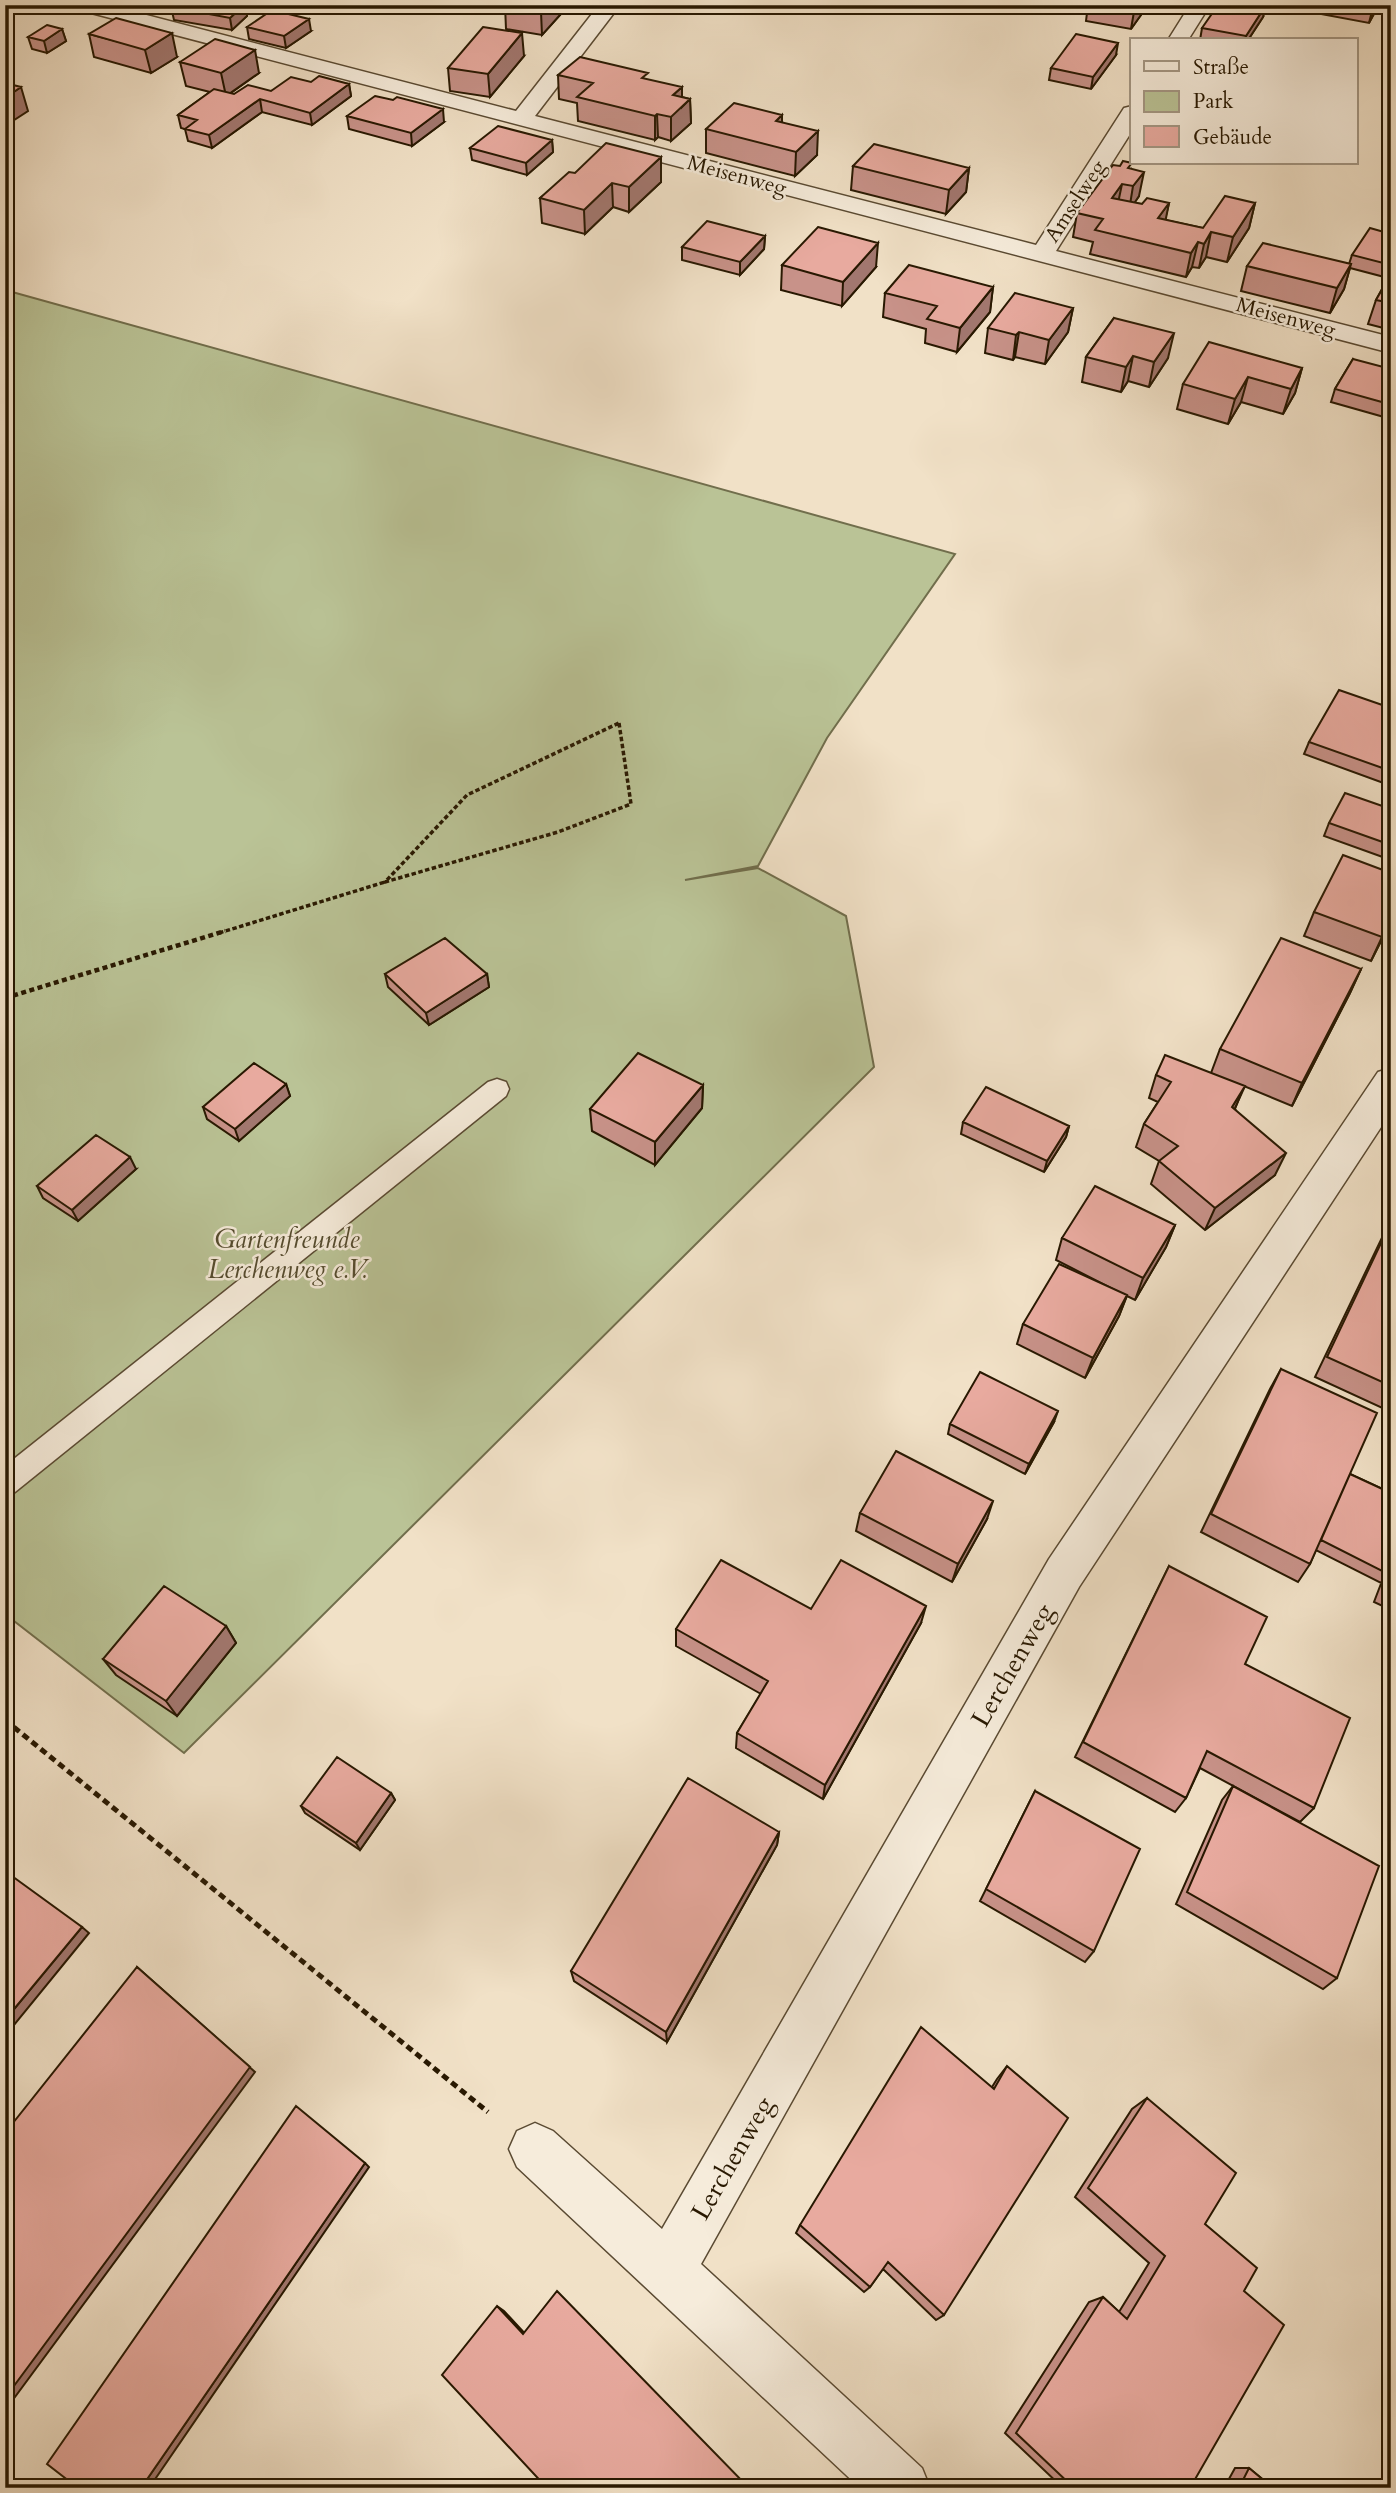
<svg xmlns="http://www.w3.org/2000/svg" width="1396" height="2493" viewBox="0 0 1396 2493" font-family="Cardo,serif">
<rect width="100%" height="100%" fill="#f1e1c7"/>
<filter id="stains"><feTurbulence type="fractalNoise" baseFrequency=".00286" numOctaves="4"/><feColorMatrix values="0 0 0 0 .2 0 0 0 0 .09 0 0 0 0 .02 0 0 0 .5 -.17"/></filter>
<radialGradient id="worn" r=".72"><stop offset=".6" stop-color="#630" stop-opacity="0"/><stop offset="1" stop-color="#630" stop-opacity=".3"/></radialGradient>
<!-- green -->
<path fill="#bac396" stroke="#716e4c" stroke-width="2" d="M5,290L955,554L827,738L758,866L685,880L758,868L846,916L874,1067L184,1753L5,1614Z"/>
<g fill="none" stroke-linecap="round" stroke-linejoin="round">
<!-- lane casing -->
<g stroke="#5a4a32" stroke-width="3">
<path id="lane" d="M497,1079L506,1082L509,1089L506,1096L15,1492L5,1496V1466L488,1082Z"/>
</g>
<!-- street casing -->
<g stroke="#5a4a32" stroke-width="3">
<path id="street" d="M73,5H108L516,111L599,5H620L535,116L1036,245L1124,108L1132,106V131L1056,251L1391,337V353L76,9Z
M1190,5H1210L1188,40H1168Z
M1391,1068V1112L1079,1587L701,2264L922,2468L930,2488H860L517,2167L509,2149L517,2131L535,2123L553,2131L662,2229L1049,1559L1378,1072Z"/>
</g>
<!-- path-far2 -->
<path stroke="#281801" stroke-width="3.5" stroke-dasharray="4.5 2.5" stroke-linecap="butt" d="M619,723L631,804L558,832L385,882L467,795Z
M219,933L385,882"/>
<!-- path-far1 -->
<path stroke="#281801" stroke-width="4.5" stroke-dasharray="5 3.5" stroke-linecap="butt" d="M5,998L225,931"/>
<!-- path -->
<path stroke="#281801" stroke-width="5" stroke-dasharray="7 4.5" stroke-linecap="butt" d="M5,1720L488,2112"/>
<!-- lane -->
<use href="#lane" fill="#f6ecdb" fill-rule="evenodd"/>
<!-- street -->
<use href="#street" fill="#f6ecdb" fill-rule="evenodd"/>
</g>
<!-- wall -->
<path fill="#c89289" stroke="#281801" stroke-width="2" d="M174,5H245L247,16L232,30L174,20L171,7Z
M505,5H569L542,35L506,29Z
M1088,5H1148L1131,29L1086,21Z
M1324,5H1378L1376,10L1369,23L1321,14Z
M1263,17L1248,40H1200L1202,28Z
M247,27L311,31L286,48L249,39Z
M62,29L66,41L47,53L32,49L28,37Z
M89,34L177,57L151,73L94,57Z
M1116,55L1091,89L1049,80L1051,68Z
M524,56L490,97L450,91L448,68Z
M180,62L259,73L231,93L234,94L271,91L311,82L349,84L351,96L312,125L262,112L212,148L188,141L185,129L181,128L178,115L210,92L186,86Z
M558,75L648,80L682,97L690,99L691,123L671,141L658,137L655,140L578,121L577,103L559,99Z
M347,116L444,122L412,146L349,129Z
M782,122L817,155L795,176L706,153V129Z
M552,140L553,152L527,175L472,160L470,148Z
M661,157V182L629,212L613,207L585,234L542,223L540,198L575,173Z
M853,166L969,168L966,192L946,214L851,190Z
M1131,169L1139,196L1134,203L1142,204L1169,203L1165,220L1203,228L1255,203L1249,228L1227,262L1206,257L1199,268L1192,267L1186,277L1090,254L1093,242L1073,237L1077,213Z
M1391,234V330L1368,324L1376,300L1388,278L1350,268L1344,289L1330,313L1241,291L1247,266L1349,264L1352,255Z
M765,236L764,249L740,275L682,260V247Z
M782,265L876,267L842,306L781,290Z
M993,287L990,312L957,352L925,343L926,329L883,317L885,293Z
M1073,308L1068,332L1045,364L1015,357L1013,360L985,353L988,328Z
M1114,318L1168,358L1149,387L1128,381L1121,392L1082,382L1086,357Z
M1353,359L1391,405L1384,417L1331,402L1335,389Z
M1302,368L1295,393L1283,414L1241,402L1228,424L1177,409L1183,384Z
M1391,708V782L1389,785L1304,754L1309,742Z
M1391,809V860L1324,836L1329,823Z
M1314,912L1391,921L1371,961L1304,936Z
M1361,969L1350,993L1292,1106L1244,1086L1235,1109L1275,1175L1205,1230L1151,1184L1159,1161L1136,1147L1144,1124L1158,1102L1149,1098L1156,1075L1211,1073L1220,1049Z
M385,974H487L489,987L429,1025L388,987Z
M286,1084L290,1096L239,1141L207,1119L203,1107Z
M703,1085L702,1108L655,1165L592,1131L590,1109Z
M963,1122L1069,1126L1066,1137L1044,1172L961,1134Z
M136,1169L78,1221L43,1198L37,1186Z
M1391,1219V1412L1315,1377Z
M1175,1225L1166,1247L1135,1300L1127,1296L1119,1316L1085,1378L1017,1344L1023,1324L1115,1290L1056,1260L1062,1238Z
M1281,1369L1350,1474L1391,1493V1610L1374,1602L1382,1581L1381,1583L1316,1550L1310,1564L1298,1582L1201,1532L1270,1389Z
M1054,1422L1025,1474L948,1434L950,1424Z
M860,1513L987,1519L952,1582L856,1531Z
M1169,1566L1245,1664L1314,1808L1300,1822L1200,1768L1186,1798L1175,1812L1075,1757Z
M921,1623L823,1799L736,1748L737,1733L761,1694L676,1646V1629Z
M226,1626L236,1643L177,1716L116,1675L103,1659Z
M1233,1786L1337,1978L1323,1989L1176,1904L1222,1800Z
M1035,1791L1094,1951L1085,1962L980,1901Z
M391,1793L395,1800L360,1850L305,1813L301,1806Z
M779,1832L777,1845L667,2042L574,1981L571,1971Z
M1007,2066L944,2315L936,2320L883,2269L870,2287L864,2292L796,2233L800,2225L992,2087L997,2079Z
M1147,2098L1205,2224L1244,2291L1190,2488H1063L1005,2433L1089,2302L1103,2297L1119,2312L1149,2263L1075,2197L1132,2109Z
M1235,2468H1249L1273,2488H1224Z"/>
<!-- shaded-wall -->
<path fill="#a2776f" stroke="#281801" stroke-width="2" d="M244,5H245L247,16L232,30L230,18Z
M547,5H569L542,35L541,12Z
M1136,5H1148L1131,29L1135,6Z
M1266,5L1263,17L1248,40H1245L1246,36Z
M1376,5H1378L1376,10L1369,23L1372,11Z
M309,19L311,31L286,48L284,36Z
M62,29L66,41L47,53L44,41Z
M172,33L177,57L151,73L145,50Z
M522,33L524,56L490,97L488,74Z
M1118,43L1116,55L1091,89L1093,77Z
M255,50L259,73L226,96L221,73Z
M349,84L351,96L312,125L310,113Z
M21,87L28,111L5,126V98Z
M682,87V107L690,99L691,123L671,141V117L673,95Z
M260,99L262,112L212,148L209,135Z
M443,109L444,122L412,146L411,133Z
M657,114L658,137L655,140V116Z
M782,115V139L776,121Z
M818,131L817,155L795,176L796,152Z
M552,140L553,152L527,175L526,163Z
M661,157V182L629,212V187Z
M969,168L966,192L946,214L949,190Z
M1144,172L1139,196L1129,211L1133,186Z
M612,183L613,207L585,234L584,210Z
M1122,184L1117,208L1112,198Z
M1169,203L1164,228L1158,218Z
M1255,203L1249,228L1227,262L1233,237Z
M1211,232L1206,257L1199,268L1204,244Z
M765,236L764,249L740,275V262Z
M1198,242L1192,267L1186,277L1191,253Z
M878,243L876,267L842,306L843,282Z
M1351,264L1344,289L1330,313L1337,288Z
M993,287L990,312L957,352L960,328Z
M1073,308L1068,332L1045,364L1049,340Z
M1019,332L1015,357L1013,360L1016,335Z
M1174,333L1168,358L1149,387L1154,362Z
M1133,356L1128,381L1121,392L1126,367Z
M1302,368L1295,393L1283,414L1291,389Z
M1248,377L1241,402L1228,424L1235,399Z
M1391,400V405L1384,417L1389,404Z
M1391,919V921L1371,961L1382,937Z
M1361,969L1350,993L1292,1106L1302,1083Z
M487,974L489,987L429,1025L426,1013Z
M286,1084L290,1096L239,1141L235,1129Z
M703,1085L702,1108L655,1165V1142Z
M1245,1086L1235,1108L1223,1129L1232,1107Z
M1069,1126L1066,1137L1044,1172L1047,1161Z
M1286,1153L1275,1175L1205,1230L1215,1208Z
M130,1157L136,1169L78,1221L72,1210Z
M1175,1225L1166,1247L1135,1300L1143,1278Z
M1127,1295L1119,1316L1085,1378L1093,1358Z
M1058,1411L1054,1422L1025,1474L1029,1464Z
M993,1501L987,1519L952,1582L958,1564Z
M926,1606L921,1623L823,1799L825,1785Z
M226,1626L236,1643L177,1716L166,1701Z
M391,1793L395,1800L360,1850L356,1843Z
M779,1832L777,1845L667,2042L666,2032Z
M82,1927L89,1933L5,2036V2020Z
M137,1967L255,2072L12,2401H5V2398Z
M365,2163L369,2167L149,2488H141Z
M497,2306L504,2311L529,2338L523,2334Z"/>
<!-- building -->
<path fill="#e8aa9f" stroke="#281801" stroke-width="2" d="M174,5H244L230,18L171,7Z
M505,5H547L541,12L504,6Z
M1218,5H1266L1246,36L1202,28Z
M1342,5H1376L1372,11Z
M272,10L309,19L284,36L247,27Z
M116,18L172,33L145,50L89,34Z
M47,25L62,29L44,41L28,37Z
M483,27L522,33L488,74L448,68Z
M1076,34L1118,43L1093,77L1051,68Z
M215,39L255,50L221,73L180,62Z
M580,57L648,73L642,78L682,87L673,95L690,99L671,117L657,114L655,116L577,97L593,83L558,75Z
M319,76L349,84L310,113L260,99L209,135L185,129L197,120L178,115L214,89L234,94L248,85L271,91L291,77L311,82Z
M5,83L21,87L5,98Z
M375,96L393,100L397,97L443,109L411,133L347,116Z
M734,103L782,115L776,121L818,131L796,152L706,129Z
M498,126L552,140L526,163L470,148Z
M606,143L661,157L629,187L612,183L584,210L540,198L569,172L575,173Z
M874,144L969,168L949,190L853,166Z
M1123,161L1132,163L1128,168L1144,172L1133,186L1122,184L1112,198L1142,204L1147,198L1169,203L1158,218L1203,228L1225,196L1255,203L1233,237L1211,232L1204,244L1198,242L1191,253L1095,230L1103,219L1077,213L1113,165L1120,166Z
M707,221L765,236L740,262L682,247Z
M818,227L878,243L843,282L782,265Z
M1370,228L1391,234V265L1352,255Z
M1263,243L1351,264L1337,288L1247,266Z
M909,265L993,287L960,328L927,319L937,306L885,293Z
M1391,274V303L1376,300Z
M1015,293L1073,308L1049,340L1019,332L1016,335L988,328Z
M1114,318L1174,333L1154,362L1133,356L1126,367L1086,357Z
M1209,342L1302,368L1291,389L1248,377L1235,399L1183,384Z
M1353,359L1391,369V400L1389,404L1335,389Z
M1339,690L1391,708V771L1309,742Z
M1345,793L1391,809V845L1329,823Z
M1343,855L1391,873V919L1382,937L1314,912Z
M445,938L487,974L426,1013L385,974Z
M1281,938L1361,969L1302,1083L1220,1049Z
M638,1053L703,1085L655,1142L590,1109Z
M1165,1055L1245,1086L1232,1107L1286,1153L1215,1208L1159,1161L1178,1146L1144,1124L1171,1082L1156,1075Z
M254,1063L286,1084L235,1129L203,1107Z
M986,1087L1069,1126L1047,1161L963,1122Z
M96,1135L130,1157L72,1210L37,1186Z
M1095,1186L1175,1225L1143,1278L1062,1238Z
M1391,1222V1386L1327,1357Z
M1059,1264L1127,1295L1093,1358L1023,1324Z
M1281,1369L1377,1413L1310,1564L1211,1514Z
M980,1372L1058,1411L1029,1464L950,1424Z
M896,1451L993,1501L958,1564L860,1513Z
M1350,1474L1391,1493V1568L1388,1574L1321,1540Z
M721,1560L811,1609L841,1560L926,1606L825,1785L737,1733L768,1681L676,1629Z
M1169,1566L1267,1617L1245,1664L1350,1718L1314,1808L1207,1751L1186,1798L1083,1742Z
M164,1586L226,1626L166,1701L103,1659Z
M337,1757L391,1793L356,1843L301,1806Z
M688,1778L779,1832L666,2032L571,1971Z
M1233,1786L1379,1866L1337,1978L1187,1892Z
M1035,1791L1140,1849L1094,1951L986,1889Z
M5,1871L82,1927L5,2020Z
M137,1967L250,2067L5,2398V2133Z
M921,2027L994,2089L1007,2066L1068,2118L944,2315L888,2262L870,2287L800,2225Z
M1147,2098L1236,2173L1205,2224L1257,2268L1244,2291L1284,2325L1190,2488H1074L1016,2433L1103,2297L1127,2319L1165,2256L1088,2188Z
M296,2106L365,2163L141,2488H78L47,2464Z
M557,2291L749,2488H547L442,2375L497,2306L523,2334Z
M1249,2468L1273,2488H1239Z"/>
<g text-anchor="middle" stroke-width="5" stroke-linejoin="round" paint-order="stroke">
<!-- far-street labels -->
<g font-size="21" fill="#281801" stroke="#f6ecdb">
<text transform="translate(737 175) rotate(15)" y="7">Meisenweg</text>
<text transform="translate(1075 201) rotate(-57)" y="7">Amselweg</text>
<text transform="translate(1286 317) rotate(15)" y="7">Meisenweg</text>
</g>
<!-- park labels -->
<g font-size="26" font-style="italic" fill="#544b2e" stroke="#f6ecdb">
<text x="287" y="1248">Gartenfreunde<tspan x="287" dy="30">Lerchenweg e.V.</tspan></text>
</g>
<!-- street labels -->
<g font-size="26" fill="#281801" stroke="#f6ecdb">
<text transform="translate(1012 1665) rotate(-60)" y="9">Lerchenweg</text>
<text transform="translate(732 2158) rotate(-60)" y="9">Lerchenweg</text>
</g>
</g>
<!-- margin -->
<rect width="1396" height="2493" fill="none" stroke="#f1e1c7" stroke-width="28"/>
<rect x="7" y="7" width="1382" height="2479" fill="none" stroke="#281801" stroke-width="3.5"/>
<rect x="14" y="14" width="1368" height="2465" fill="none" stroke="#281801" stroke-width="2"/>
<!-- legend -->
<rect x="1130" y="38" width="228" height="126" fill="#f6ecdb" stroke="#a49784" stroke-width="2"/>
<rect x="1144" y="61" width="35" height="10" fill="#f6ecdb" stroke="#a49784" stroke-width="2"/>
<text x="1193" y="74" font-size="21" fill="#281801">Straße</text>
<rect x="1144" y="91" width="35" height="21" fill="#bac396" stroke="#a49784" stroke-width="2"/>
<text x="1193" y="108" font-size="21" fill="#281801">Park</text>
<rect x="1144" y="126" width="35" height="21" fill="#e8aa9f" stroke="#a49784" stroke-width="2"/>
<text x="1193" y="144" font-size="21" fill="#281801">Gebäude</text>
<rect width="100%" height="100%" filter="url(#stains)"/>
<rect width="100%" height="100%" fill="url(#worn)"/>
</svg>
